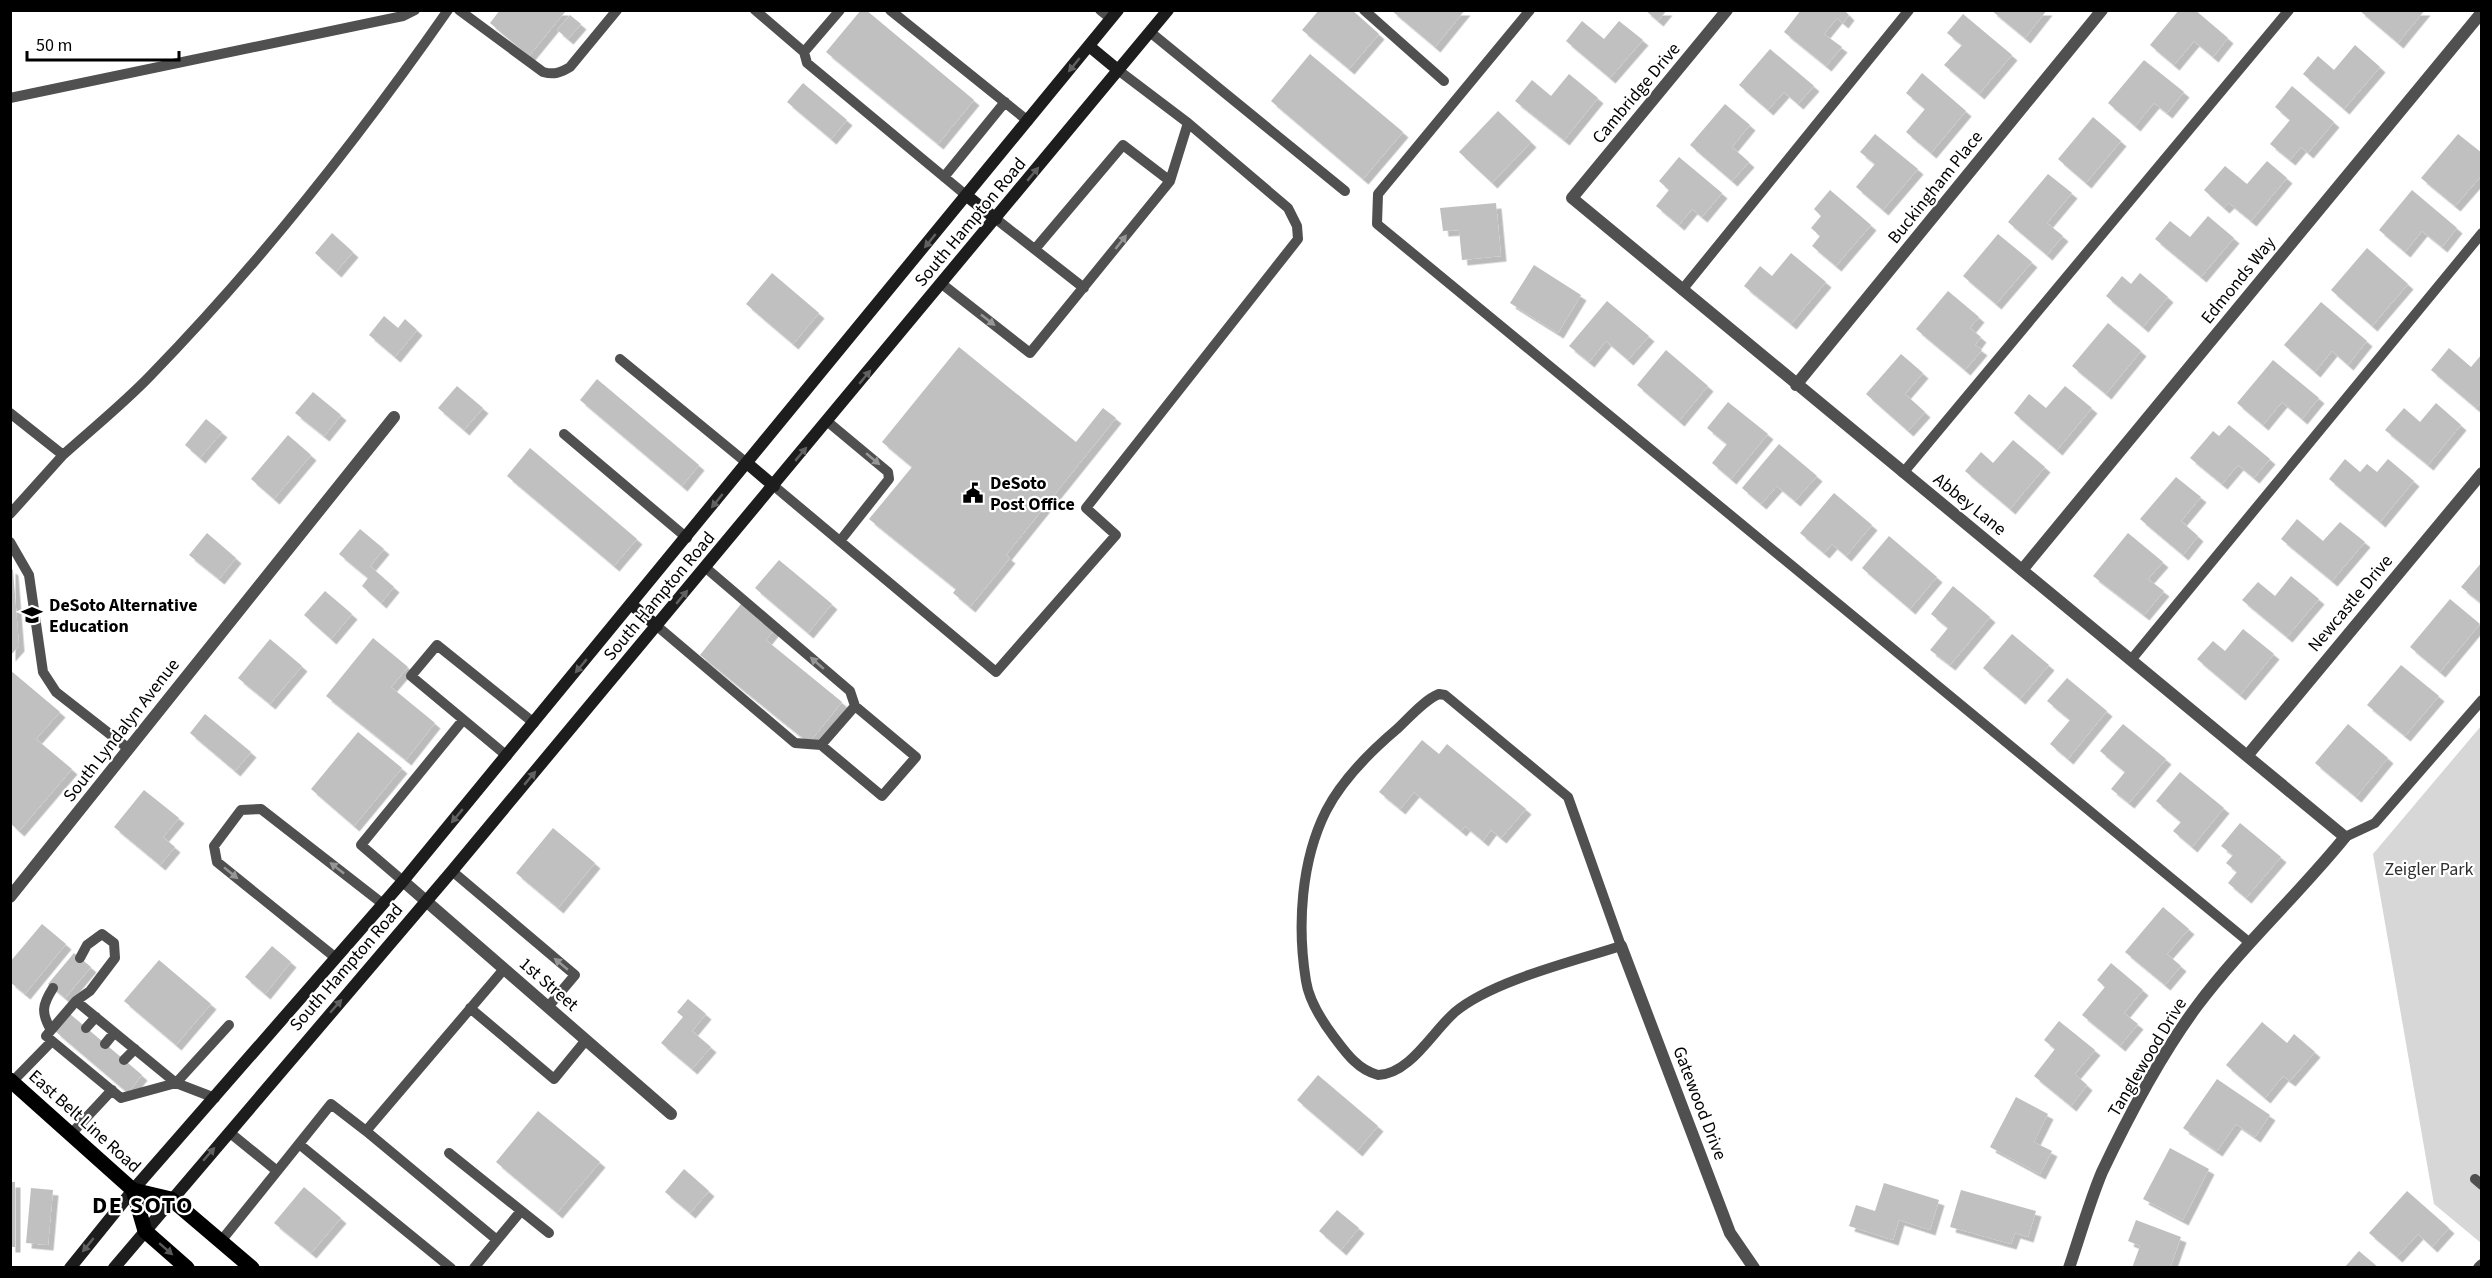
<svg xmlns="http://www.w3.org/2000/svg" width="2492" height="1278" viewBox="0 0 2492 1278" font-family="'Source Sans 3',sans-serif">
<defs>
<filter id="shadow"><feDropShadow dx="5.5" dy="5.5" stdDeviation="0" flood-color="#0004"/></filter>
</defs>
<rect width="100%" height="100%" fill="#fff"/>
<!-- green -->
<path fill="#d7d7d7" d="M2481,726V1243L2434,1204L2373,854Z"/>
<!-- building -->
<path fill="#c0c0c0" filter="url(#shadow)" d="M500,10H563L565,12L529,56L490,23Z
M861,10H866L974,100L938,144L826,52Z
M1319,10H1352L1379,34L1349,69L1302,30Z
M1391,10H1465L1435,47Z
M1645,10H1667L1658,21Z
M1801,10H1844L1849,15L1843,23L1837,18L1824,34L1842,47L1826,66L1784,32Z
M1991,10H2047L2025,38Z
M2179,10H2195L2228,38L2213,57L2194,41L2174,65L2150,45Z
M2359,10H2425L2398,43Z
M1963,14L2012,55L1979,94L1944,65L1962,45L1947,33Z
M570,15L581,24L568,39L557,30Z
M1582,21L1604,39L1619,21L1643,40L1610,78L1566,41Z
M2355,45L2380,67L2344,109L2303,74L2318,56L2334,70Z
M1770,49L1814,86L1798,104L1784,92L1768,110L1739,85Z
M1310,54L1403,132L1363,179L1271,101Z
M2144,60L2184,92L2167,113L2154,103L2135,126L2108,103Z
M1922,73L1966,111L1931,153L1906,132L1925,109L1906,93Z
M1569,74L1598,98L1564,140L1515,101L1532,80L1551,96Z
M803,83L847,120L831,139L787,102Z
M2292,86L2334,122L2308,153L2301,147L2290,160L2270,144L2290,120L2275,107Z
M1725,104L1750,125L1732,147L1749,162L1732,181L1690,145Z
M1498,111L1531,142L1492,183L1459,152Z
M2093,117L2121,141L2086,183L2058,159Z
M1875,134L1918,169L1883,210L1856,187L1875,164L1860,152Z
M2458,134L2482,153V175L2455,206L2421,178Z
M1679,157L1722,193L1702,217L1692,209L1679,225L1656,206L1669,190L1659,181Z
M2267,161L2287,178L2251,221L2229,203L2224,208L2204,190L2225,166L2247,184Z
M2048,174L2072,193L2047,223L2063,236L2047,255L2008,222Z
M1830,190L1871,225L1836,266L1812,246L1820,236L1811,228L1821,216L1814,209Z
M2412,190L2457,228L2442,247L2422,231L2405,252L2379,230Z
M1496,203L1501,256L1462,260L1459,230L1443,231L1440,208Z
M2208,216L2234,238L2201,277L2155,239L2170,221L2190,237Z
M332,233L353,252L336,272L315,253Z
M1998,234L2032,262L1996,304L1963,276Z
M2367,248L2408,284L2372,326L2331,290Z
M1791,253L1826,282L1791,324L1744,286L1760,266L1772,276Z
M1534,265L1581,295L1558,333L1510,303Z
M772,273L819,313L793,344L746,304Z
M2140,273L2168,297L2143,327L2106,296L2122,276L2131,284Z
M1948,291L1979,317L1970,328L1981,337L1975,345L1982,350L1965,370L1916,329Z
M1607,301L1649,336L1628,360L1606,341L1589,362L1569,346Z
M2321,302L2367,341L2348,365L2332,351L2315,372L2284,345Z
M384,316L398,328L405,319L417,330L395,357L369,335Z
M2108,323L2141,351L2106,394L2072,366Z
M959,347L1076,442L1103,408L1116,418L1006,555L1010,558L970,607L953,593L956,589L869,519L912,467L882,442Z
M2449,348L2471,367L2482,354V402L2476,408L2431,370Z
M1666,350L1708,386L1679,421L1637,385Z
M1901,354L1923,373L1905,394L1925,412L1908,431L1866,394Z
M2273,360L2319,398L2302,419L2282,402L2263,425L2237,403Z
M597,379L699,465L682,486L580,400Z
M457,386L483,408L464,430L438,408Z
M2065,386L2092,408L2057,450L2014,413L2029,394L2046,408Z
M313,392L341,415L324,436L295,413Z
M1728,402L1768,434L1731,479L1712,463L1727,444L1707,428Z
M2436,403L2461,425L2428,465L2385,430L2404,408L2420,422Z
M206,419L222,432L200,458L185,445Z
M2229,425L2270,459L2254,478L2238,465L2222,484L2190,458L2213,431L2219,436Z
M288,435L311,455L274,499L251,479Z
M2013,440L2045,467L2010,509L1965,471L1981,452L1993,463Z
M1779,444L1817,476L1795,501L1777,486L1761,504L1742,488Z
M530,448L637,539L614,566L507,476Z
M2345,459L2360,472L2367,464L2377,472L2388,459L2414,481L2380,522L2329,479Z
M2176,477L2201,497L2181,521L2198,536L2183,555L2140,519Z
M1834,493L1872,525L1846,556L1832,544L1824,553L1800,533Z
M2297,519L2323,541L2340,522L2365,542L2332,581L2281,539Z
M360,529L384,549L370,566L394,587L381,603L362,586L368,578L339,554Z
M207,533L236,558L219,579L189,555Z
M2128,533L2163,562L2148,579L2164,591L2144,615L2093,576Z
M1889,536L1937,577L1910,609L1862,568Z
M779,560L832,604L808,633L755,588Z
M2482,562V604L2461,587Z
M10,568L13,570L19,646L10,656Z
M2291,576L2319,599L2287,637L2242,600L2258,582L2275,596Z
M1953,586L1990,617L1950,665L1930,650L1948,628L1931,614Z
M325,591L352,614L331,639L304,615Z
M2450,599L2480,624L2440,672L2410,647Z
M741,604L774,630L766,640L842,702L809,743L700,655Z
M2243,629L2274,654L2240,695L2197,659L2213,641L2225,651Z
M2012,634L2049,665L2020,699L1983,668Z
M373,638L408,667L391,687L435,723L406,760L326,696Z
M270,639L302,666L270,704L238,678Z
M2401,665L2439,696L2405,736L2367,705Z
M10,670L60,712L36,739L72,769L19,831L10,823Z
M2067,678L2107,711L2068,759L2050,744L2070,720L2047,701Z
M205,714L251,752L235,771L190,733Z
M2123,724L2166,759L2129,803L2111,789L2125,772L2100,751Z
M2348,724L2388,758L2356,797L2315,763Z
M358,732L402,768L354,826L311,789Z
M1422,740L1439,754L1447,744L1526,809L1501,838L1491,830L1483,841L1465,826L1461,831L1414,792L1400,809L1379,792Z
M2180,772L2224,808L2192,847L2173,831L2181,822L2156,801Z
M144,790L179,818L163,837L175,847L160,865L114,827Z
M2240,823L2281,857L2246,898L2228,883L2237,872L2226,863L2233,855L2221,846Z
M553,828L595,863L558,908L516,873Z
M2163,907L2189,929L2167,954L2181,966L2165,985L2125,952Z
M42,924L66,944L25,994L10,982V962Z
M272,946L291,962L265,994L245,977Z
M74,953L91,967L65,998L48,984Z
M159,960L211,1004L176,1045L124,1001Z
M2111,963L2143,990L2124,1013L2138,1024L2120,1046L2082,1015L2105,987L2097,980Z
M688,999L706,1014L692,1031L711,1047L692,1069L661,1043L683,1017L677,1012Z
M70,1014L142,1075L128,1093L55,1031Z
M2059,1021L2095,1050L2075,1074L2087,1085L2071,1106L2034,1076L2055,1049L2044,1040Z
M2262,1022L2287,1043L2294,1034L2315,1052L2290,1081L2283,1076L2265,1098L2226,1065Z
M1318,1075L1378,1126L1357,1151L1297,1100Z
M2217,1079L2270,1115L2255,1137L2236,1124L2217,1151L2183,1128Z
M2016,1097L2048,1114L2034,1142L2052,1151L2040,1174L1990,1147Z
M538,1111L600,1162L557,1213L496,1162Z
M2170,1148L2209,1169L2183,1220L2143,1199Z
M684,1169L709,1191L690,1213L665,1192Z
M10,1182H15V1247H10Z
M1884,1183L1939,1200L1930,1230L1899,1220L1893,1240L1849,1226L1856,1205L1875,1211Z
M304,1187L341,1218L311,1253L274,1223Z
M31,1188L53,1190L48,1245L26,1243Z
M1961,1190L2036,1211L2028,1237L2015,1233L2011,1244L1950,1227Z
M2407,1191L2449,1228L2432,1247L2418,1234L2397,1257L2369,1233Z
M1337,1210L1359,1228L1341,1250L1319,1231Z
M2136,1220L2181,1237L2170,1268H2132L2140,1246L2128,1241Z
M2359,1251L2379,1268H2344Z"/>
<g fill="none" stroke-linecap="round" stroke-linejoin="round">
<!-- lane -->
<path stroke="#505050" stroke-width="10" d="M459,10L543,72C554,75 560,73 570,67L617,10
M755,10L804,52
M840,10L804,52L807,63L967,196
M890,10L1028,121
M1100,10L1111,19
M1364,10L1444,81
M1530,10L1378,194L1377,224L2250,943
M1150,32L1345,191
M10,98L403,16L415,10
M944,177L1005,102
M996,219L1084,288
M1035,249L1123,145L1170,181
M942,284L1030,353L1170,181L1188,123
M1682,290L1909,10
M620,359L748,464
M10,413L63,455L10,514
M828,422L888,472L889,479L840,541
M564,434L687,538
M63,455C92,429 123,404 150,376C260,263 358,139 448,10
M1903,473L2289,10
M774,486L996,672L1116,535L1086,508L1298,239L1297,226L1288,208L1188,123L1118,70
M10,542L29,575L43,672L56,692L129,749
M706,568L850,691L855,706
M657,626L795,743L821,745L882,796L916,757L855,706L821,745
M2131,660L2482,233
M1439,694L1445,695L1568,797L1621,946C1574,961 1492,981 1455,1012C1432,1032 1410,1074 1378,1075C1358,1070 1346,1053 1334,1037C1322,1021 1309,1001 1306,981C1297,926 1301,861 1326,811C1342,780 1371,751 1397,729C1409,718 1424,700 1439,694Z
M507,756L411,676L437,645L534,723
M2345,837L2375,823L2482,700
M452,871L575,975L548,1007
M403,881L361,845L463,720
M336,958L217,862L214,846L241,810L261,809L383,904
M76,1001L90,991L115,958L114,943L102,934L87,945L80,958
M470,1008L554,1079L586,1040
M86,1028L96,1017
M51,1030C41,1013 42,1005 53,988
M105,1044L114,1033
M124,1060L135,1049
M12,1082L52,1041
M215,1098L176,1083L76,1001L46,1036L121,1098L176,1083L229,1025
M229,1132L277,1171
M71,1134L112,1090
M299,1144L451,1268
M449,1153L549,1233
M2475,1179L2482,1185
M497,1240L521,1211
M221,1241L331,1104L366,1131
M474,1268L497,1240L366,1131L504,969"/>
<!-- street -->
<path stroke="#505050" stroke-width="12" d="M1727,10L1572,198L2345,837C2298,895 2242,946 2197,1006C2160,1056 2129,1115 2102,1172C2089,1203 2080,1236 2069,1268
M1796,385L2102,10
M2022,570L2482,12
M2247,756L2482,473
M403,881L671,1114
M10,897L394,417
M1621,946L1730,1233L1754,1268
M2479,1268L2482,1265"/>
<!-- secondary -->
<path stroke="#1d1d1d" stroke-width="12" d="M1089,46L1118,70
M967,196L996,219
M748,464L774,486
M632,605L657,626
M70,1268L133,1190L403,881L1118,10
M114,1268L452,871L1168,10"/>
<!-- primary -->
<path stroke="#000" stroke-width="15" d="M10,1080L133,1190
M133,1190L171,1199L252,1268
M133,1190L145,1231L187,1268"/>
</g>
<!-- one-way arrows -->
<defs><path id="oneway-solid" d="M-6-.8H1V-3.2L6.5 0L1 3.2V.8H-6Z" transform="scale(1.5)"/></defs>
<g fill="#616161">
<use href="#oneway-solid" transform="translate(1074 65) rotate(129)"/>
<use href="#oneway-solid" transform="translate(1033 174) rotate(-50)"/>
<use href="#oneway-solid" transform="translate(930 241) rotate(129)"/>
<use href="#oneway-solid" transform="translate(865 377) rotate(-50)"/>
<use href="#oneway-solid" transform="translate(801 454) rotate(-50)"/>
<use href="#oneway-solid" transform="translate(717 501) rotate(129)"/>
<use href="#oneway-solid" transform="translate(682 597) rotate(-50)"/>
<use href="#oneway-solid" transform="translate(581 666) rotate(130)"/>
<use href="#oneway-solid" transform="translate(530 778) rotate(-50)"/>
<use href="#oneway-solid" transform="translate(457 816) rotate(130)"/>
<use href="#oneway-solid" transform="translate(336 1006) rotate(-49)"/>
<use href="#oneway-solid" transform="translate(209 1154) rotate(-49)"/>
<use href="#oneway-solid" transform="translate(88 1245) rotate(129)"/>
</g>
<g fill="#969696">
<use href="#oneway-solid" transform="translate(1121 242) rotate(-52)"/>
<use href="#oneway-solid" transform="translate(988 320) rotate(38)"/>
<use href="#oneway-solid" transform="translate(873 459) rotate(40)"/>
<use href="#oneway-solid" transform="translate(817 663) rotate(-139)"/>
<use href="#oneway-solid" transform="translate(337 868) rotate(-142)"/>
<use href="#oneway-solid" transform="translate(231 873) rotate(39)"/>
<use href="#oneway-solid" transform="translate(561 964) rotate(-140)"/>
</g>
<use fill="#595959" href="#oneway-solid" transform="translate(166 1249) rotate(41)"/>
<!-- icons -->
<defs>
<g id="civic-bare" transform="scale(1.62)"><path d="M-.6-6.5H3V-4.5H.6V-3L4-1V1h2V6H-6V1h2V-1L-.6-3ZM-1.2 2.5V6h2.4V2.5Z" fill="#000" stroke="#fff" stroke-width="2.5" paint-order="stroke"/></g>
<g id="school-bare" transform="scale(1.62)"><path d="M0-5L7-2L0 1L-7-2ZM-4 1L0 2.5L4 1V4Q0 6-4 4Z" fill="#000" stroke="#fff" stroke-width="2.5" paint-order="stroke"/></g>
</defs>
<g fill-rule="evenodd">
<use href="#civic-bare" x="973" y="493"/>
<use href="#school-bare" x="32" y="615"/>
</g>
<g text-anchor="middle" stroke-width="4.5" stroke-linejoin="round" paint-order="stroke">
<!-- street labels -->
<g font-size="18" fill="#000" stroke="#fff">
<text transform="translate(1636 93) rotate(-50)" y="6">Cambridge Drive</text>
<text transform="translate(1935 187) rotate(-51)" y="6">Buckingham Place</text>
<text transform="translate(970 222) rotate(-50)" y="6">South Hampton Road</text>
<text transform="translate(2238 280) rotate(-51)" y="6">Edmonds Way</text>
<text transform="translate(1970 504) rotate(39)" y="6">Abbey Lane</text>
<text transform="translate(659 596) rotate(-50)" y="6">South Hampton Road</text>
<text transform="translate(2350 603) rotate(-50)" y="6">Newcastle Drive</text>
<text transform="translate(121 730) rotate(-52)" y="6">South Lyndalyn Avenue</text>
<text transform="translate(346 967) rotate(-49)" y="6">South Hampton Road</text>
<text transform="translate(549 984) rotate(41)" y="6">1st Street</text>
<text transform="translate(2147 1057) rotate(-59)" y="6">Tanglewood Drive</text>
<text transform="translate(1700 1103) rotate(69)" y="6">Gatewood Drive</text>
<text transform="translate(85 1121) rotate(42)" y="6">East Belt Line Road</text>
</g>
<!-- poi labels -->
<g font-size="18" font-weight="bold" fill="#000" stroke="#fff" text-anchor="start">
<text x="990" y="489">DeSoto<tspan x="990" dy="21">Post Office</tspan></text>
<text x="49" y="611">DeSoto Alternative<tspan x="49" dy="21">Education</tspan></text>
</g>
<!-- park labels -->
<g font-size="18" fill="#2e2e2e" stroke="#fff">
<text x="2429" y="875">Zeigler Park</text>
</g>
<!-- district labels -->
<g font-size="24" font-weight="bold" letter-spacing="1.5" fill="#000" stroke="#fff">
<text x="143" y="1213">DE SOTO</text>
</g>
</g>
<!-- border -->
<rect width="2492" height="1278" fill="none" stroke="#000000" stroke-width="24"/>
<!-- scale -->
<path d="M27 51v9h152v-9" fill="none" stroke="#000000" stroke-width="3"/>
<text x="36" y="51" font-size="18" fill="#000000" stroke="#ffffff" stroke-width="4.5" paint-order="stroke">50 m</text>
</svg>
